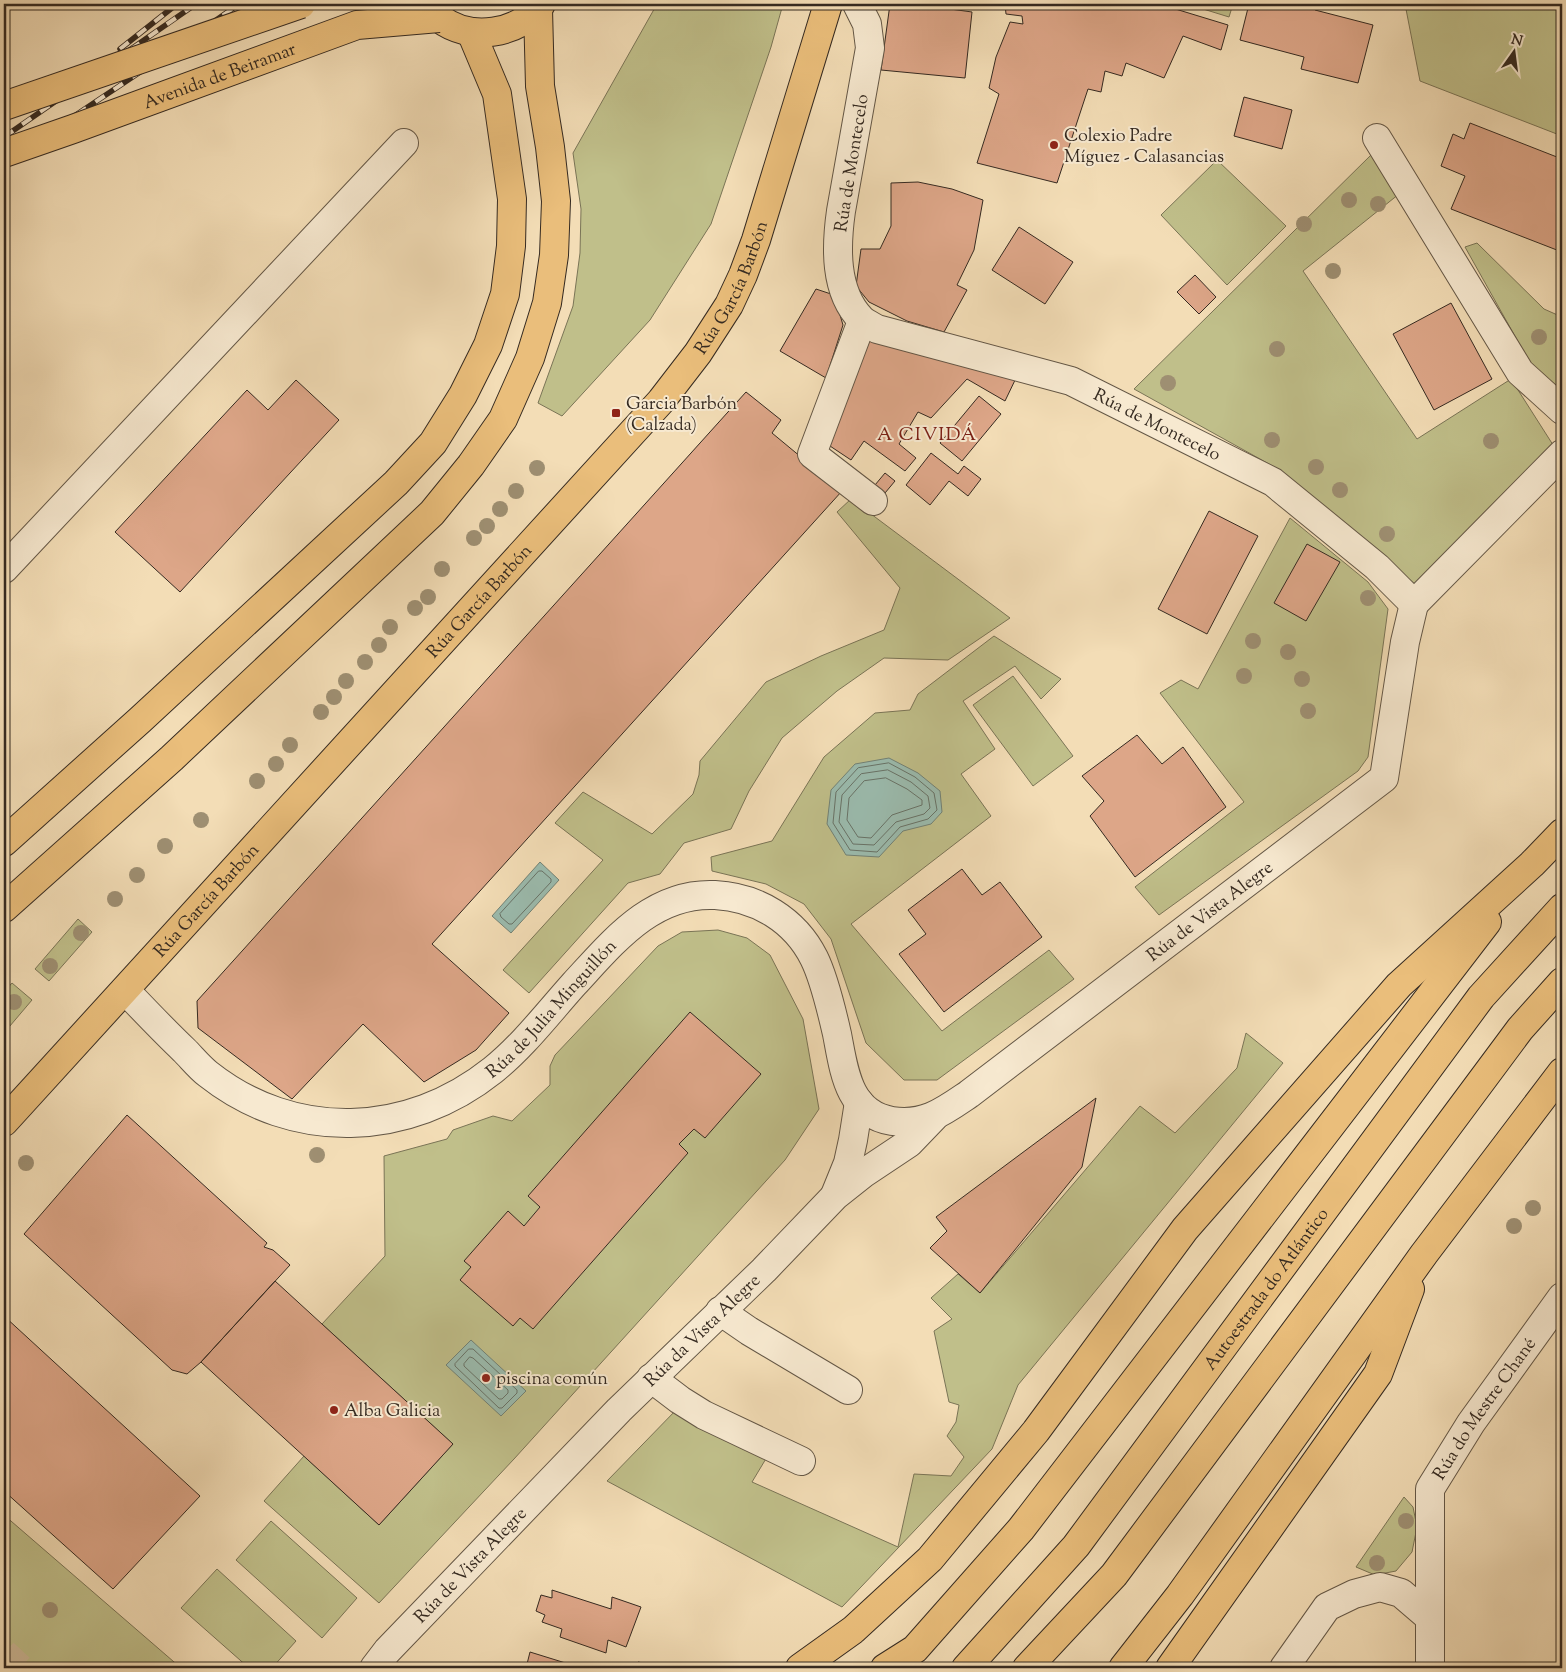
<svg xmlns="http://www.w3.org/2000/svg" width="1566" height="1672" viewBox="0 0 1566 1672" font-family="'Sorts Mill Goudy',serif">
<rect width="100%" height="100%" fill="#f3ddb6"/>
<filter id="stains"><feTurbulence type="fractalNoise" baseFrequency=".004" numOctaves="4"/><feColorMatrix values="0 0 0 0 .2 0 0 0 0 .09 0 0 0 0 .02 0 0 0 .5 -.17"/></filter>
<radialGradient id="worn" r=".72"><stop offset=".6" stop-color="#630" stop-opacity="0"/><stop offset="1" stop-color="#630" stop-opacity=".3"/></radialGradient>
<!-- green -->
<path fill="#c0bf8a" stroke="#7a7456" d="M657,4H783L771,47L711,224L650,320L562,416L538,403L573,306L580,253L581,209L573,153Z
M1187,4H1233L1229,17Z
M1405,4H1562V136L1420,81Z
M1372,154L1399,194L1303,271L1417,439L1511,379L1555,448L1416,585L1278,469L1134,389Z
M1217,160L1286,226L1227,285L1161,215Z
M1477,243L1544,309L1562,317V395L1535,372L1465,247Z
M851,499L1010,618L948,660L884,658L837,691L782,738L749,791L731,829L684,843L660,874L628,883L529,993L503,970L603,860L555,823L583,792L652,834L693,794L699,775L700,761L766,682L821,656L884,630L900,588L837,512Z
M1290,518L1368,582L1388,609L1368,757L1358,771L1159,915L1135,887L1244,802L1160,693L1181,680L1198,689Z
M994,636L1061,679L1041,699L1015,666L963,701L995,749L961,774L991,816L851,924L942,1031L1049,950L1074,979L937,1080H904L866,1043L831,939L804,904L766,884L712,871L711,857L772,841L824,757L875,713L910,710L918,694Z
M1013,676L1073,756L1033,786L973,705Z
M78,919L92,932L49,981L35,969Z
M718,930L747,938L770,955L803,1019L819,1109L785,1160L514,1459L379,1603L264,1501L304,1456L379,1525L453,1444L322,1324L385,1256L384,1156L447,1139L453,1130L493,1116L512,1121L550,1085V1066L555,1055L658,946L682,932Z
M12,983L32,1000L4,1033V992Z
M1246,1033L1283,1063L1018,1385L992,1449L842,1607L607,1481L678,1408L767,1457L752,1482L898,1547L914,1474L951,1476L964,1457L947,1436L956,1422L959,1405L949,1402L934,1331L952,1319L931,1298L958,1274L980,1293L1140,1106L1175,1133L1237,1068Z
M1404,1497L1413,1507L1417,1527L1412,1552L1396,1571L1375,1575L1356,1567Z
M4,1514V1515L181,1668H4Z
M271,1521L357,1598L322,1638L236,1560Z
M217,1569L296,1641L272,1668H249L181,1608Z"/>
<!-- water -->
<path fill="#9bbcaf" stroke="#728276" d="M889,758L918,773L940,791L942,812L931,824L903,831L879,857L846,855L827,824L831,790L855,764Z
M540,862L559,880L511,933L492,916Z
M471,1340L526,1391L501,1416L446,1365Z"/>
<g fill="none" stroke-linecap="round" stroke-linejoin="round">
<!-- shore -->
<path stroke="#687368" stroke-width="1" d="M889,763L915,777L934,793L937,810L928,819L900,827L877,852L850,850L833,823L836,792L858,768Z
M888,770L911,782L928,796L930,808L924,814L896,822L874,845L853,844L839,822L842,795L861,774Z
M886,778L907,789L922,800V805L892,815L871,838L858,837L847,820L849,798L864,781Z
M539,871H542L551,879V882L512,924H509L501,917L500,914Z
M469,1349H473L517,1390V1393L502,1408H499L455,1366V1364Z
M470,1357L473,1358L508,1390V1393L502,1399H499L464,1366V1364Z"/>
</g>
<!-- building -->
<path fill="#dda688" stroke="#352a21" d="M890,4H914L972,12L965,78L881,70Z
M1005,4H1159L1228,25L1221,50L1183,36L1164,78L1126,63L1122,76L1105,71L1101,92L1088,89L1057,183L977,163L999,94L989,88L996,57L1010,22L1023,24L1022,16L1006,14Z
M1249,4H1316L1315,10L1373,25L1358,83L1301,69L1304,57L1240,40Z
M1244,97L1292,110L1282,149L1234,136Z
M1470,123L1562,159V252L1451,209L1465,176L1441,166L1453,134L1464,139Z
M918,182L952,189L983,200L974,250L957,285L967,290L944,332L907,321L869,302L856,286L861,249H880L891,226V183Z
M1019,227L1073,262L1045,304L992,270Z
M1195,275L1216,297L1199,314L1177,292Z
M816,289L834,295L843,325L826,378L780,351Z
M1451,303L1492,379L1434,410L1393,334Z
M872,336L1017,376L1005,401L967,379L931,418L918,412L899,444L916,458L905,471L864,441L851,460L827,444L863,340Z
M296,380L339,420L180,592L115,532L247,390L268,410Z
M746,392L781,420L772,433L842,491L432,944L509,1013L476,1050L424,1082L363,1024L292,1099L198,1028L197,1001Z
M979,396L1001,414L962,461L940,443Z
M931,453L958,474L964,466L981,479L968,496L949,481L930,505L906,485Z
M885,473L895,481L885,493L875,485Z
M1209,511L1258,536L1207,634L1158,609Z
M1307,544L1340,562L1306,621L1274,603Z
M1137,735L1162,764L1183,747L1226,807L1135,877L1090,816L1104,801L1082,776Z
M962,869L982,895L1000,882L1042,937L944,1012L899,954L926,934L908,910Z
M690,1012L761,1074L705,1138L694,1129L679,1144L688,1153L533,1329L520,1318L513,1326L460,1280L471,1267L464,1261L508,1211L524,1226L540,1207L528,1196Z
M1096,1098L1082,1167L980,1293L930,1248L947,1231L936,1217Z
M127,1115L267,1243L264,1247L273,1250L290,1265L201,1362L187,1374L172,1370L24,1234Z
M275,1281L453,1444L379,1525L201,1362Z
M4,1316L200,1496L113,1589L4,1491Z
M552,1590L611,1609L612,1597L641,1607L626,1647L608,1640L606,1653L560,1637L562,1629L542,1622L545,1615L536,1611L541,1595L552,1598Z
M530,1652L572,1665L571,1668H526Z
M638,1662L664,1667L663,1668H636Z"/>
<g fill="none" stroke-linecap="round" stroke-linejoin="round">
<!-- highway-tunnel -->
<path stroke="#cdb998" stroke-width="28" stroke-dasharray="28 14" stroke-linecap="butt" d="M4,1653L20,1668"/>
<!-- minor casing -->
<g stroke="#645746" stroke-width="30">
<g id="minor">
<path id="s1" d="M857,4L867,24L870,48L841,211C836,246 834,291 861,319C865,323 872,326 877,329L1071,381L1273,482L1377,567L1414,604"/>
<path d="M1377,138L1520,372L1562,410"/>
<path d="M862,321L812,454L873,501"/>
<path d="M4,569L404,143"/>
<path d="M1414,604L1562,454"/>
<path id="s2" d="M125,990C144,1010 164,1031 184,1050C192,1058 199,1067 208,1074C294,1142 408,1138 493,1070C523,1046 548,1013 574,984C613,942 652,892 715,895C757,897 795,920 814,958C824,978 832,1012 837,1034C844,1070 848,1114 892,1121C925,1126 944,1111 969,1094L1384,778L1405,642L1414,604"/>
<path d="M835,1195L848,1163L853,1140L859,1102"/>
<path d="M720,1311L749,1331L848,1390"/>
<path d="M651,1378L680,1400L704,1415L801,1461"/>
<path id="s3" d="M374,1668L387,1651L619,1410L764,1270L835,1196L864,1173L909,1143L934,1117"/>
<path d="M1284,1668L1327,1607L1354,1594L1380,1587L1401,1593L1429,1617"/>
<path id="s4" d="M1430,1668V1489L1471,1423L1562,1297"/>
</g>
</g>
<!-- major casing -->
<g stroke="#352a21" stroke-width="30">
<g id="major">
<path d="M426,4C430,8 434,14 439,18C470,42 519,35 541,4"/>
<path id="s5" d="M4,1122L661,401L698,353L729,305L743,275L756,240L828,4"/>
</g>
</g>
<!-- highway casing -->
<g stroke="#352a21" stroke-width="30">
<g id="highway">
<path d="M4,842L140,720L396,483L433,443L463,395L488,345L505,294L511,246L512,199L497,94L471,32"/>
<path d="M4,908L172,758L432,513L471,465L503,419L530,358L547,303L554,255L556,201L550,147L540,86L538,9"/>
<path d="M800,1668L853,1630L930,1559L1036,1431L1185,1229L1399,985L1532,864L1562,833"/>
<path d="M885,1668L915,1649L1021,1529L1487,922"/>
<path id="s6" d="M966,1668L1076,1546L1481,997L1562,908"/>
<path d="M1027,1668L1114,1575L1520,1029L1562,982"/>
<path d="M1123,1668L1180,1595L1424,1254L1562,1072"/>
<path d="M1170,1668L1378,1374L1410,1289"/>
</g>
</g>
<!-- minor -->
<use href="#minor" stroke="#f7e9d0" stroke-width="28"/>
<!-- major -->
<use href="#major" stroke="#eabe7b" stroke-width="28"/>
<!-- highway -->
<use href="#highway" stroke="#eabe7b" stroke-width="28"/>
<!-- rail casing -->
<g stroke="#352a21" stroke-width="5.5">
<path id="rail" d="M120,49L177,4
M4,137L196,4
M4,163L182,44L239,4"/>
</g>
<!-- rail -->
<use href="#rail" stroke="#f7e9d0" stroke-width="4" stroke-dasharray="11" stroke-linecap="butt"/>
<!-- major-bridge casing -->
<g stroke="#352a21" stroke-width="30" stroke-linecap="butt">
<g id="major-bridge">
<path d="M4,106L301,4"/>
<path id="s7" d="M4,153L73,129L357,25L439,18"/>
</g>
</g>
<!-- major-bridge -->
<use href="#major-bridge" stroke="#eabe7b" stroke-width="28"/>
</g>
<!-- trees -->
<g fill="#9e8f72">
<circle cx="1349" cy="200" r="8"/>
<circle cx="1378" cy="204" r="8"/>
<circle cx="1304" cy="224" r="8"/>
<circle cx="1333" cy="271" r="8"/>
<circle cx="1539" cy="337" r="8"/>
<circle cx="1277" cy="349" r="8"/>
<circle cx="1168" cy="383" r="8"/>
<circle cx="1272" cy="440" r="8"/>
<circle cx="1491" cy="441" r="8"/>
<circle cx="1316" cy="467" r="8"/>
<circle cx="537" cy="468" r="8"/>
<circle cx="1340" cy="490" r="8"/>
<circle cx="516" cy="491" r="8"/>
<circle cx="500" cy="509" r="8"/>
<circle cx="487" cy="526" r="8"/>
<circle cx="1387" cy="534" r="8"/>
<circle cx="474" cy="538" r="8"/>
<circle cx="442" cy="569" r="8"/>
<circle cx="428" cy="597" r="8"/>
<circle cx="1368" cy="598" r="8"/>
<circle cx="415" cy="608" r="8"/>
<circle cx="390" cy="627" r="8"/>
<circle cx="1253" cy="641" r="8"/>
<circle cx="379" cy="645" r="8"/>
<circle cx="1288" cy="652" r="8"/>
<circle cx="365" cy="662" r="8"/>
<circle cx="1244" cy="676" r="8"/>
<circle cx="1302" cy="679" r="8"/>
<circle cx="346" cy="681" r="8"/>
<circle cx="334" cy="697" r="8"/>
<circle cx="1308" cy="711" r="8"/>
<circle cx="321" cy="712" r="8"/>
<circle cx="290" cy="745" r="8"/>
<circle cx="276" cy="764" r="8"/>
<circle cx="257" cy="781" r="8"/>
<circle cx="201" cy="820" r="8"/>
<circle cx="165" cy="846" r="8"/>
<circle cx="137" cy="875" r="8"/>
<circle cx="115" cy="899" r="8"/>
<circle cx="81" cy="933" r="8"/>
<circle cx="50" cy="966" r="8"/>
<circle cx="14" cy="1002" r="8"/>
<circle cx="317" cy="1155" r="8"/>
<circle cx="26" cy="1163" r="8"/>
<circle cx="1533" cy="1208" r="8"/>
<circle cx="1514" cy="1226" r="8"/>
<circle cx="1406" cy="1521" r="8"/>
<circle cx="1377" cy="1563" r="8"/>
<circle cx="50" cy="1610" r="8"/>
</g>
<!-- markers -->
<g fill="#8f2418" stroke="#f7e9d0" stroke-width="2">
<circle cx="1054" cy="145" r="5"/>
<rect x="611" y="408" width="10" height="10" rx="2.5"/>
<circle cx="486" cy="1378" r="5"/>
<circle cx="334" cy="1410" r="5"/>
</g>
<g text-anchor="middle" stroke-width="4" stroke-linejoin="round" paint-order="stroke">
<!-- street labels -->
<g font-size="18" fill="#352a21" stroke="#f7e9d0">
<text dy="6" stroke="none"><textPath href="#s7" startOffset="229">Avenida de Beiramar</textPath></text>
<text transform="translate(851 163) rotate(-81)" y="6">Rúa de Montecelo</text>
<text dy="6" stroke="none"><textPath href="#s5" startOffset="1110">Rúa García Barbón</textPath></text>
<text dy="6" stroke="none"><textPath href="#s1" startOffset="642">Rúa de Montecelo</textPath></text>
<text dy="6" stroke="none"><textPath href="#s5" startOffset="705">Rúa García Barbón</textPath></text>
<text dy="6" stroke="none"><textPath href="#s5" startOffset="300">Rúa García Barbón</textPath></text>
<text dy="6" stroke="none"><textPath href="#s2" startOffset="1418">Rúa de Vista Alegre</textPath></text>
<text dy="6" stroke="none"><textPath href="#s2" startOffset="511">Rúa de Julia Minguillón</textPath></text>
<text dy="6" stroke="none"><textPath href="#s6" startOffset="484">Autoestrada do Atlántico</textPath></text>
<text dy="6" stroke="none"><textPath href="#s3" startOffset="471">Rúa da Vista Alegre</textPath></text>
<text dy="6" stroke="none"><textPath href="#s4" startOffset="276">Rúa do Mestre Chané</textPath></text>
<text dy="6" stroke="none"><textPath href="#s3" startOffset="141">Rúa de Vista Alegre</textPath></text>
</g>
<!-- poi labels -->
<g font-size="18" fill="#352a21" stroke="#f7e9d0" text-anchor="start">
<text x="1064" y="141">Colexio Padre<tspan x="1064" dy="21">Míguez - Calasancias</tspan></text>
<text x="626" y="409">Garcia Barbón<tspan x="626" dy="21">(Calzada)</tspan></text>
<text x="496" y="1384">piscina común</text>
<text x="344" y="1416">Alba Galicia</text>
</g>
<!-- neighbourhood labels -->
<g font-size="19" letter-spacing="1" fill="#7a1f14" stroke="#f7e9d0">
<text x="927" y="440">A CIVIDÁ</text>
</g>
</g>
<!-- margin -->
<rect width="1566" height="1672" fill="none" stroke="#f3ddb6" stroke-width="20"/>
<rect x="5" y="5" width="1556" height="1662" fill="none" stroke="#352a21" stroke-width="2.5"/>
<rect x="10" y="10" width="1546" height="1652" fill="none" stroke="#352a21"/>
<!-- north arrow -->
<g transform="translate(1514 52) rotate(14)" stroke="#f7e9d0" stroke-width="4" paint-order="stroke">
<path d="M0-4L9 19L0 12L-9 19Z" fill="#352a21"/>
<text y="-8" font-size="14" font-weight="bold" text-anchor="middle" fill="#352a21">N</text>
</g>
<rect width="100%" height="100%" filter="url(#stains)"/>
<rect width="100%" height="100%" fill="url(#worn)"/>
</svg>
